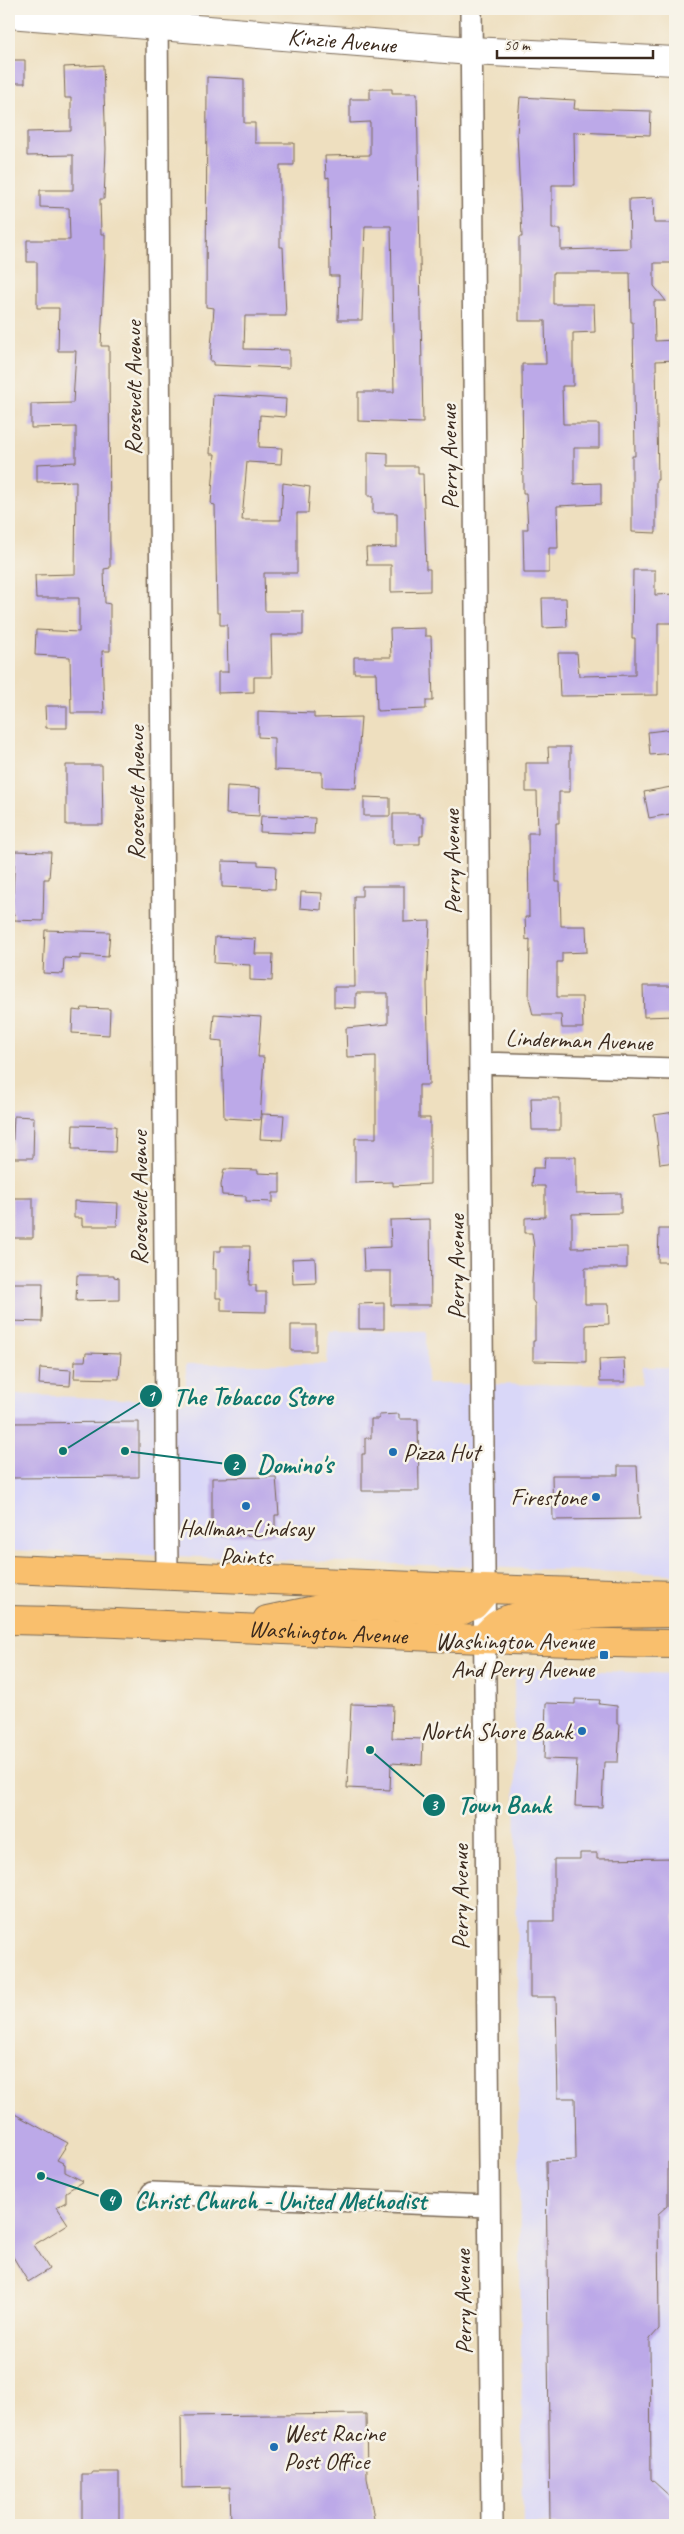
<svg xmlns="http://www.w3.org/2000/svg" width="684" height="2534" viewBox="0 0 684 2534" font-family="Caveat,sans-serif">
<rect width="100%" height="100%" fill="#f7f3e8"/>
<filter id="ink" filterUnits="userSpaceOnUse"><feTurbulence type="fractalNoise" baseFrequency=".02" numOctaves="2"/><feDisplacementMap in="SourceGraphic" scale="10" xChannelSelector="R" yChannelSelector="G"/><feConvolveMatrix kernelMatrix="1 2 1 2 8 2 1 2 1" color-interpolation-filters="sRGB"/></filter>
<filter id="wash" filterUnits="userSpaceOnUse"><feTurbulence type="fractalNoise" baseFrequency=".0096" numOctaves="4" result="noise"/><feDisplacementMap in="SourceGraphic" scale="20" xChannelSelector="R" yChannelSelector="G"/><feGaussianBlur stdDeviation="1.12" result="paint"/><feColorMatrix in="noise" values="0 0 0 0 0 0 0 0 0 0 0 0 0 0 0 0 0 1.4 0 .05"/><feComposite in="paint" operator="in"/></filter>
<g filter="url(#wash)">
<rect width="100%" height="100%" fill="#eedfbf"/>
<!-- built -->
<path fill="#d9d7f8" d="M9,1272L11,1394L186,1402V1364H327L329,1331H426L427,1384L641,1385L642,1367H675V1574L9,1550Z
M528,1668L675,1674V2525H523L514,1680L521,1669Z"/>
<g id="blocks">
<!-- building -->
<path fill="#bca9e8" d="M9,60H25V83H9Z
M103,65L106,149L104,199H100L101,234H105V255L101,346H109L110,568L104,569L105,603L110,604V651H102L104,713H71L70,657L35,655L36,630L79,632V598H36L35,575L75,574L76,481L37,482V464L76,462V427L31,428V404L73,403L76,351H58L59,308H37V262H27V240H70L69,208L40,207V190H73V155L27,156V132L71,131V98H65L64,67Z
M207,77L244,79V123H255V143H294V165H280V247H283L286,316H245L244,349L289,350V368L213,365V361H210L214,308L206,307Z
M370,89H392V93H417L423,423L358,421V392H394L391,226H365L362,320H338L339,276H330L329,177L326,178L325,156L370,155V122L350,123V99H370Z
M520,97L575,100L574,109L651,111L650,135L574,132L575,185H552V229H561V250L630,248L629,199L653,198L654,223H675V263H654V286L666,301H654L655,341L675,340V360L656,361L658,480H656V533L632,532V456H635L633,322H631L630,273H553V304H594L595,332L573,333V386H562L563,424H599V448H574V484L601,483V504L557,506L558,548H549V573H524L523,529H528L526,493H523L522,364H546L545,321H519V237H522L517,134Z
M213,395L286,399L285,417L260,415L259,447L282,448L281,464L247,462L242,520H281L283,483L310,487L308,513H297V573H264L265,611H303V635H271L272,677H254V692L218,693V672H228L227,625H220V613H217L215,505L211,504L215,454H210Z
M368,452L388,453V466H418V474H423L426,569H430V591L391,592V565H367L366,548L397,547V513H373V496H368Z
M633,570H655V595L675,594V623H658V695L560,696L558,653H577L579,676L635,675V638H632Z
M542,598H566L567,627L543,628Z
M425,628V636H431L433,701H426V709L377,711L376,673H354V657H391L390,629Z
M45,706H67V728H46Z
M258,711L314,713V718L361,717L356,788L322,787V772L274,770V738L258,737Z
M673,729L675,753L650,755L648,732Z
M548,747H570V792H559V823H556V882H560L561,926H586L587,952L562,953V962H557V997H582L583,1028H562L561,1015H533L529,998L530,939L526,940L525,917H529L528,833H538L537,792H526V763H549Z
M66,765H102L103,825H66Z
M227,786L260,788L259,816L226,814Z
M671,787L675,813L649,818L644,792Z
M364,797L390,798V816H364Z
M393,814H419V817H423V836H420V844H393Z
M261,816L315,818L314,834L260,832Z
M15,851L51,852L49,879H44L43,921L14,920V914H12Z
M222,861L258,862V865L276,866L275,889L222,887Z
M362,886H404V922L430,921L427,984L429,1085H419V1118H430V1184L393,1186V1182L355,1183V1138H376V1056L347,1057L346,1028L388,1024V993H356V1008L334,1007V987H355L354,896H362Z
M301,892L322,893L321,910L300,908Z
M45,930L110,932L108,957L80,955V959L64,958L63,974L43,973Z
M215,937L256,939L255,954H273L272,981L250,980V965L214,963Z
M643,986H675V1016L644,1017Z
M82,1008L110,1009L109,1035L72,1033L73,1010L81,1011Z
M214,1014L261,1017L258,1057H264L260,1120L224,1118L222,1041L212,1040Z
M531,1098H560V1130H532Z
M675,1112V1162L660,1164L654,1115Z
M262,1114L284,1115L282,1140L260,1139Z
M14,1116L34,1117L33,1158H12Z
M73,1125L116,1126L115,1152L80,1151V1149H72Z
M545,1157H576V1194L621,1193V1213L572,1214V1248L627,1247V1268H585V1304H608L609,1324L586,1325V1362L533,1361V1341H535V1304L532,1300V1282L534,1247L532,1233H525V1218L545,1217V1186H532L533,1168H544Z
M224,1169L258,1170V1173L280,1174V1193H273V1202L246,1201V1196L222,1195L221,1185Z
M12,1198H33V1238H12Z
M74,1201L118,1203L117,1226H82V1218H74Z
M430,1219L431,1305H391V1271H364L363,1248L391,1247L390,1220Z
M659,1229H675V1262H658Z
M221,1246H250L249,1285H256V1292H266V1312L221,1311V1298H216V1269H213L214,1251H221Z
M315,1258L316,1283L293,1284L292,1259Z
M77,1275H114V1277L119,1278V1300L76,1301Z
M12,1283H43L42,1322L12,1321Z
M384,1303V1329H359V1304Z
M291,1325H316V1351H291Z
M86,1353L121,1354L119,1379L74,1378L75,1361H85Z
M624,1358L625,1382H600L599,1359Z
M40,1368L71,1370L70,1386L39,1384Z
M399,1414V1419H418L419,1491H362V1454H365V1438H371V1419H379V1415Z
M139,1422V1477L12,1478V1423Z
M618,1466H637L640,1519L553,1520L552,1475H618Z
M276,1477L279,1515H275V1535L212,1536V1478Z
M575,1699L600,1700L599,1704L617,1706V1724H620L618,1762H604L602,1807L575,1806L577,1760L544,1759L546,1703L575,1704Z
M351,1704L393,1705L392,1738L423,1739L422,1765L391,1763L390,1790L347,1788Z
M580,1853H597V1859L675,1858V2161L668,2162V2205L658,2214L659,2329L650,2339L651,2479L675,2501V2525H550L546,2161L576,2160L575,2098H558L556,1997H530V1921H554V1859H580Z
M9,2111L68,2143L57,2160L65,2164V2172L83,2181L66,2192V2202L57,2207L68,2224L34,2245L49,2269L28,2282L9,2250Z
M366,2414L367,2478L375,2525H231L230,2487L182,2488L181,2416Z
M92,2472H119V2523L82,2524V2474H92Z"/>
</g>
</g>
<g filter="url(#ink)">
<use href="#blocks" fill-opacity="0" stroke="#7a6956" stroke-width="1"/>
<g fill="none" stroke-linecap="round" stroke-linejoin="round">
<!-- minor casing -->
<g stroke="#7a6956" stroke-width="24">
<path id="minor" d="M157,9L167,1576
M471,9L492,2525
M480,1063L675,1069
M152,2193L488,2206"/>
</g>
<!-- tertiary casing -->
<g stroke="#7a6956" stroke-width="30">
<g id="tertiary">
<path id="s1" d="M9,14L471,51L675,61"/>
</g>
</g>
<!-- primary casing -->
<g stroke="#7a6956" stroke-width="30">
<g id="primary">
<path d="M9,1569L485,1589L675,1595"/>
<path id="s2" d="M9,1620C231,1624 453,1642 675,1644"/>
<path d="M267,1620L339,1605L461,1611L474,1605L485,1592"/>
<path d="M483,1639C496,1622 503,1620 524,1615L675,1613"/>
</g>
</g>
<!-- minor -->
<use href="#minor" stroke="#fff" stroke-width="21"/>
<!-- tertiary -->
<use href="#tertiary" stroke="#fff" stroke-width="28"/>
<!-- primary -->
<use href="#primary" stroke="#f9bf6d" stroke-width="28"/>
</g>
</g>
<!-- markers -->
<g fill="#1f6fb2" stroke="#f7f3e8" stroke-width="2">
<circle cx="393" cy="1452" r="5"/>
<circle cx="596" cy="1497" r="5"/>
<circle cx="246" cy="1506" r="5"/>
<rect x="599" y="1650" width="10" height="10" rx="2.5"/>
<circle cx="582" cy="1731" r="5"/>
<circle cx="274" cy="2447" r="5"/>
</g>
<g text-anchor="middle" stroke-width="5" stroke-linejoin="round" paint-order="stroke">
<!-- street labels -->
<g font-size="24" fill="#3b2a1e" stroke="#f7f3e8">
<text dy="8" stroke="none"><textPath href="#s1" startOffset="334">Kinzie Avenue</textPath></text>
<text transform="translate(133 388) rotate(-90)" y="8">Roosevelt Avenue</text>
<text transform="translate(449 457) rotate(-91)" y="8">Perry Avenue</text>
<text transform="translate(136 793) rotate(-90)" y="8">Roosevelt Avenue</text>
<text transform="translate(452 862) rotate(-91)" y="8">Perry Avenue</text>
<text transform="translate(579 1040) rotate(2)" y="8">Linderman Avenue</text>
<text transform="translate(139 1198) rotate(-90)" y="8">Roosevelt Avenue</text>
<text transform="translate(456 1267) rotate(-90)" y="8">Perry Avenue</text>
<text dy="8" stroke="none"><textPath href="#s2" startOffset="319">Washington Avenue</textPath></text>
<text transform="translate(460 1897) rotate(-90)" y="8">Perry Avenue</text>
<text transform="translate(463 2302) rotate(-91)" y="8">Perry Avenue</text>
</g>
<!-- poi labels -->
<g font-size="24" fill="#3b2a1e" stroke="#f7f3e8" text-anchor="end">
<text x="403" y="1460" text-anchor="start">Pizza Hut</text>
<text x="586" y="1505">Firestone</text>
<text x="246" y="1536" text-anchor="middle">Hallman-Lindsay<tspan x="246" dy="28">Paints</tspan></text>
<text x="594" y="1649">Washington Avenue<tspan x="594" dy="28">And Perry Avenue</tspan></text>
<text x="572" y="1739">North Shore Bank</text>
<text x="284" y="2441" text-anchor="start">West Racine<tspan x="284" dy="28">Post Office</tspan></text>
</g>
</g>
<!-- callouts -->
<path fill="none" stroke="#0f766e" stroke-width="2" d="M63 1451L151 1396M125 1451L235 1465M370 1750L434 1805M41 2176L111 2200"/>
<g fill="#0f766e" stroke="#f7f3e8" stroke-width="2">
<circle cx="63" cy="1451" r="5"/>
<circle cx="125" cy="1451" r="5"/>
<circle cx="370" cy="1750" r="5"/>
<circle cx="41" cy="2176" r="5"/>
<circle cx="151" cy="1396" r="12"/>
<circle cx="235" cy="1465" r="12"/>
<circle cx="434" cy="1805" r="12"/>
<circle cx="111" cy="2200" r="12"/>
</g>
<g font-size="15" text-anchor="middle" font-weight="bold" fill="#fff">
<text x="151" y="1401">1</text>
<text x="235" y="1470">2</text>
<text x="434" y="1810">3</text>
<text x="111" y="2205">4</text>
</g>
<g font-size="25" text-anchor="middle" font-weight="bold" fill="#0f766e" stroke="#f7f3e8" stroke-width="5" stroke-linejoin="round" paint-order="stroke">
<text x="253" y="1405">The Tobacco Store</text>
<text x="295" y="1473">Domino's</text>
<text x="504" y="1813">Town Bank</text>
<text x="280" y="2209">Christ Church - United Methodist</text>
</g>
<!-- margin -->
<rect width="684" height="2534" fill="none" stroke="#f7f3e8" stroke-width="30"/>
<!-- scale -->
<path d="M497 50v8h156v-8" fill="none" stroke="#3b2a1e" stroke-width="2.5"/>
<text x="504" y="50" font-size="15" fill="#3b2a1e" stroke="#f7f3e8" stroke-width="4" paint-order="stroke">50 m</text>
</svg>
